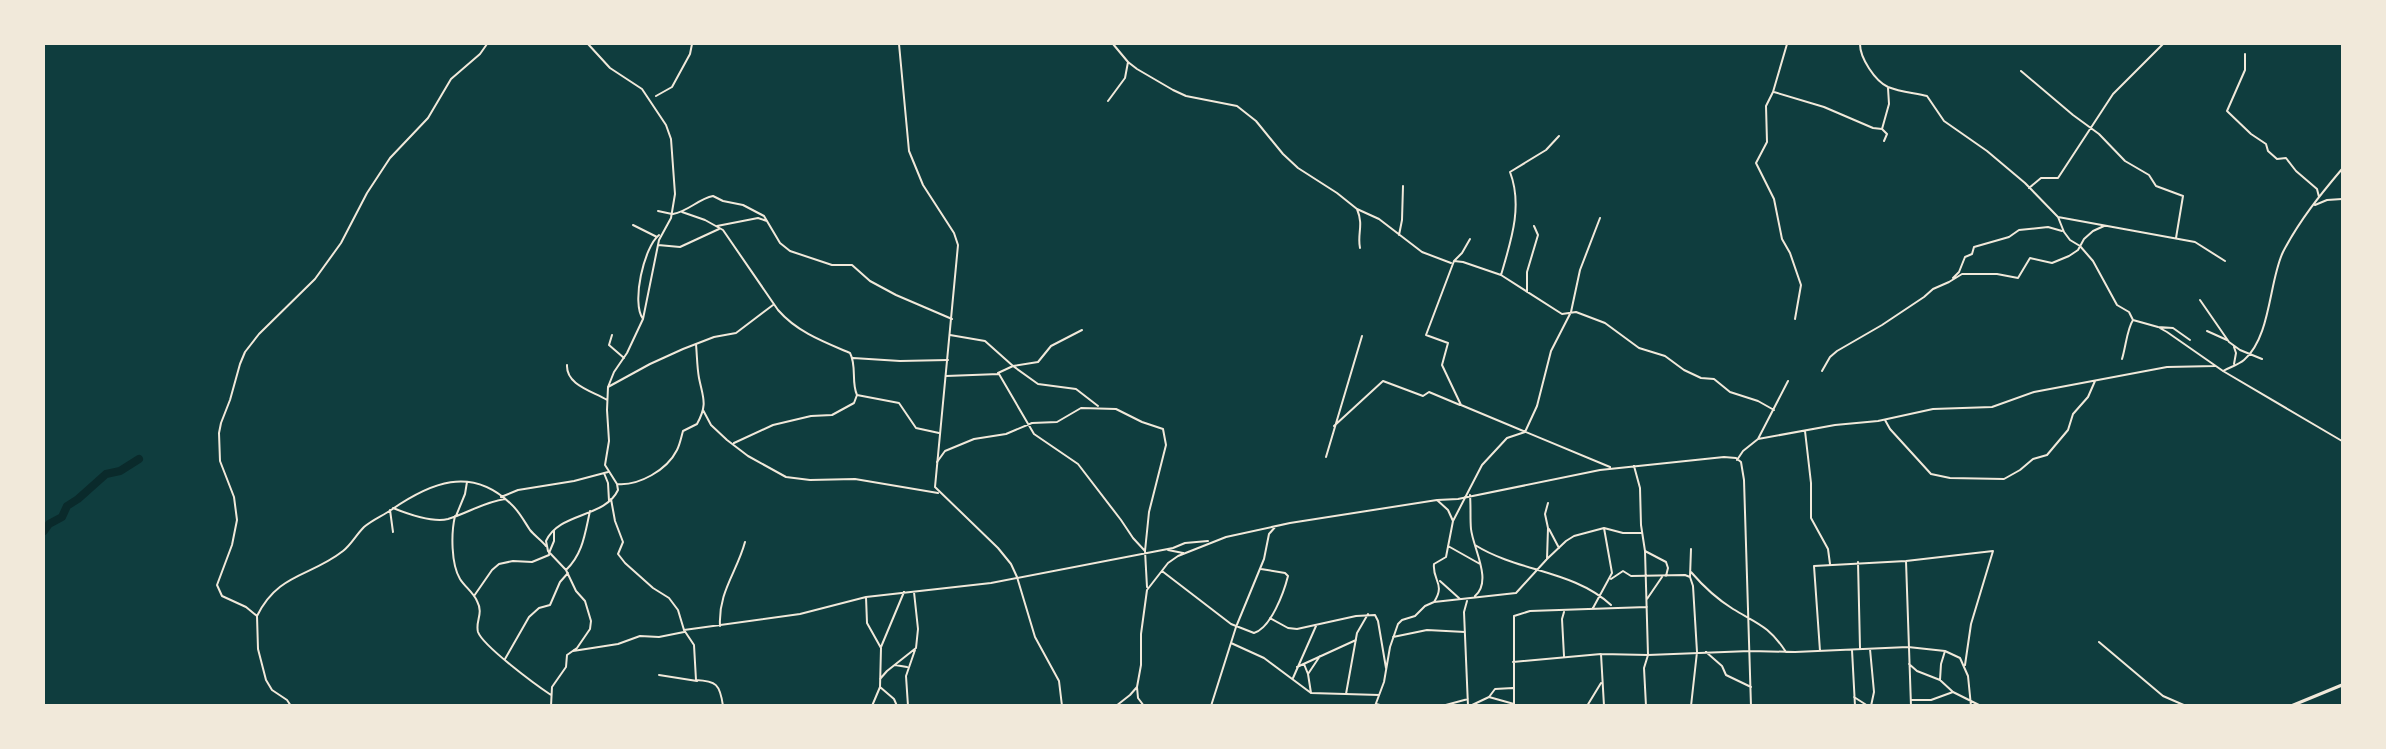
<svg xmlns="http://www.w3.org/2000/svg" width="2386" height="749" viewBox="0 0 2386 749" font-family="'Alegreya Sans',sans-serif">
<rect width="100%" height="100%" fill="#0f3d3e"/>
<g fill="none" stroke-linecap="round" stroke-linejoin="round">
<!-- river -->
<path stroke="#0a2a2b" stroke-width="8" d="M44,531L49,524L62,517L67,506L78,499L106,474L120,471L139,459"/>
<!-- minor -->
<path stroke="#f1e9da" stroke-width="2" d="M1113,44L1128,62L1137,69L1173,90L1186,96L1237,106L1256,121L1283,154L1298,168L1337,193L1357,209L1379,219L1422,252L1451,263
M1787,44L1773,92L1766,106L1767,142L1756,163L1774,199L1782,239L1790,253L1801,285L1795,319
M1860,44C1860,58 1875,81 1888,87C1900,92 1915,93 1927,96L1944,121L1987,151L2025,183L2058,217L2064,232L2070,240L2080,246L2093,261L2117,305L2129,312L2133,320L2158,327L2167,332L2223,371L2342,441
M2245,54V70L2227,111L2251,134L2266,144L2268,151L2277,159L2286,158L2296,171L2317,189L2319,197
M2021,71L2073,115L2099,134L2125,161L2149,175L2156,186L2183,196L2176,238
M1774,92L1824,107L1873,128L1882,129L1887,134L1884,141
M656,96L672,87L690,54L692,44
M1108,101L1125,78L1128,62
M1882,129L1889,104L1888,88
M2029,188L2041,178H2058L2113,94L2163,44
M2315,205L2327,200L2342,199
M1357,209C1364,226 1357,233 1360,248
M658,211L672,214
M682,212L705,220L723,230L778,310C797,332 824,342 850,353C857,366 851,382 857,395L899,403L916,428L939,433
M673,214C689,211 698,199 713,196L723,201L743,205L764,216L780,243L790,251L832,265H852L870,281L896,295L952,319
M2058,217L2195,242L2225,261
M633,225L657,237
M717,226L758,218L767,221
M1399,235L1402,220L1403,186
M658,245L680,247L719,229
M1454,261L1462,253L1470,239
M1501,275C1511,241 1523,206 1510,172L1546,150L1559,136
M1953,278L1959,272L1965,257L1972,254L1974,247L2009,237L2019,230L2048,227L2062,231
M1527,292V272L1538,235L1534,226
M2200,300L2229,342L2240,350L2262,359
M643,319C631,303 644,247 659,235
M2158,327L2173,328L2190,340
M2207,331L2227,340
M612,335L609,345L624,358
M950,335L985,341L1013,366L1038,384L1076,389L1098,406
M853,358L900,361L948,360
M2122,359C2126,346 2127,329 2133,320
M2234,364L2236,353L2234,347
M567,365C566,385 592,391 607,400
M1822,371L1830,357L1837,351L1882,325L1924,297L1933,289L1949,282L1962,274H1997L2018,278L2030,258L2052,263L2069,256L2078,250L2084,239L2093,231L2104,226
M2223,371C2230,367 2238,365 2244,360C2271,337 2269,281 2283,252C2299,221 2320,195 2342,169
M998,373L1013,366L1038,362L1051,346L1082,330
M946,376L999,374L1034,434L1078,464L1121,520L1133,538L1145,551L1147,587
M608,387L650,364L683,349L714,337L736,333L773,305
M703,410L711,425L727,440L748,456L786,477L810,480L855,479L938,493
M1885,420L1890,429L1931,474L1950,478L2004,479L2020,470L2033,459L2047,455L2068,430L2073,414L2088,397L2095,381
M1334,426L1383,381L1423,396L1429,392L1460,405
M1805,431L1811,483V518L1828,549L1830,564
M1758,439L1835,425L1878,421L1933,409L1992,407L2034,392L2167,367L2215,366
M734,443L773,425L811,416L832,415L854,403L857,395
M1326,457L1362,336
M1737,460L1743,451L1758,439L1788,381
M937,462L945,451L974,439L1006,434L1032,423L1057,422L1081,408L1116,409L1142,422L1163,429L1166,445L1149,512L1145,551
M1634,466L1640,488L1641,525L1645,551L1648,655L1644,668L1646,706
M1610,467L1461,405L1442,365L1448,343L1426,335L1454,261L1463,262L1501,275L1562,314L1576,312L1605,323L1639,348L1665,356L1684,370L1701,378L1714,379L1730,392L1758,401L1774,410
M604,473L608,483L609,501
M617,484C639,486 667,470 677,450C680,444 681,438 683,431L697,424C708,404 703,398 699,378C697,367 697,355 696,344
M1470,495C1471,507 1470,518 1471,529C1473,548 1493,581 1475,596
M501,497L518,490L574,481L608,472
M611,499L615,521L623,542L618,554L625,563L653,588L669,598L678,610L684,630L694,645L696,680C716,681 720,684 723,706
M1437,500L1448,510L1453,521
M393,508C408,514 432,523 448,519C468,513 484,502 505,499
M390,510L393,532
M455,516C451,533 451,564 460,579C465,587 473,592 477,601C484,614 475,621 478,632C483,646 536,685 551,695
M456,516L465,494L467,482
M1549,529L1559,548
M1475,545C1518,572 1573,570 1611,605
M1448,546L1480,564
M1168,550L1183,553
M1645,551L1666,562L1668,568L1666,576
M549,553L554,541V530
M1547,559L1548,528L1545,514L1548,503
M1906,561L1911,706
M1858,562L1860,648
M566,570C583,554 585,533 590,511
M1162,571L1231,624L1254,633C1271,628 1284,592 1288,576L1285,573L1261,569
M1691,572C1703,586 1717,599 1733,609C1758,624 1769,626 1786,652
M1690,577L1691,549
M1611,579L1623,571L1631,576L1685,575L1690,577L1693,586L1697,652L1691,706
M1440,581L1460,599
M474,596L492,570L499,564L513,561L532,562L549,555
M866,597L867,623L881,648L880,687L872,706
M1647,599L1662,577
M1467,601L1464,612L1468,706
M1434,602C1446,584 1432,580 1434,564L1446,557L1453,521L1482,465L1507,438L1525,432L1537,406L1551,351L1571,312L1580,270L1600,218
M1593,608L1612,573L1604,528
M1564,612L1562,619L1564,656
M257,616C278,573 310,577 343,551C351,545 356,535 364,527C372,520 382,516 391,510C430,483 471,465 511,504C519,511 524,521 530,530C535,536 541,540 546,546
M1270,618L1288,628L1297,629L1356,616L1375,615L1378,621L1386,668
M720,626C718,592 737,572 745,542
M684,630L800,614L866,597L991,583L1173,548L1185,543L1208,541
M1393,637L1427,630L1465,632
M2099,642L2163,696L2186,706
M1231,643L1264,658L1311,693L1379,695
M881,647L904,592
M1870,649L1874,692L1871,706
M1852,650L1855,706
M573,651L618,644L640,636L659,637L684,632
M1820,651L1814,566L1906,561L1993,551L1971,624L1965,665
M1706,652L1722,666L1726,675L1751,687
M1601,654L1604,706
M505,659L529,617L539,608L550,605L560,582L568,573
M1513,662L1601,654L1648,655L1750,651L1795,652L1908,647L1945,651L1960,658L1968,676L1971,706
M1304,664L1308,674L1311,693
M1909,664L1917,671L1940,680L1953,692L1981,706
M895,665L907,667
M1297,667L1356,640
M1308,674L1320,656
M659,675L697,681
M1293,678L1316,626
M880,679L887,671L916,648L918,629L914,592
M1940,680L1941,664L1945,651
M880,687L894,699L897,706
M1137,687L1138,698L1144,706
M1346,694L1357,633L1368,614
M1489,697L1514,704
M1854,697L1868,706
M1911,700H1931L1953,692
M1376,704L1384,706
M291,706L287,700L272,690L266,680L258,649L257,616L246,607L222,596L217,585L232,545L237,520L234,497L220,461L219,433L221,423L230,400L240,364L245,352L259,334L315,279L341,243L367,193L390,158L428,118L451,79L480,54L487,44
M551,706L552,687L566,667L567,655L577,648L590,629L591,621L585,601L576,591L566,570L548,551L546,541C559,512 605,518 618,490L617,484L605,465L609,441L607,410L608,387L614,372L627,353L643,319L659,240L671,218L675,194L671,139L666,125L642,89L610,68L588,44
M908,706L906,676L915,650
M1116,706L1130,695L1137,687L1141,665V634L1147,590L1168,563L1178,556L1226,537L1290,523L1437,500L1458,499L1600,470L1724,457L1736,458L1741,462L1744,480L1751,706
M1211,706L1236,627L1264,559L1269,534L1276,526
M1375,706L1384,682L1390,647L1398,624L1402,620L1415,616L1425,606L1434,602L1516,593L1547,559L1566,541L1574,536L1604,528L1623,533H1642
M1442,706L1468,699
M1470,706L1489,697L1495,689L1513,688
M1514,706V616L1530,611L1647,607
M1587,706L1601,683"/>
<!-- tertiary -->
<path stroke="#f1e9da" stroke-width="2" d="M899,44L909,151L923,185L954,233L958,245L935,487L998,548L1011,564L1017,577L1035,637L1059,681L1062,706"/>
<!-- trunk -->
<path stroke="#f1e9da" stroke-width="3" d="M2291,706L2342,685"/>
</g>
<!-- border -->
<rect width="2386" height="749" fill="none" stroke="#f1e9da" stroke-width="90"/>
</svg>
